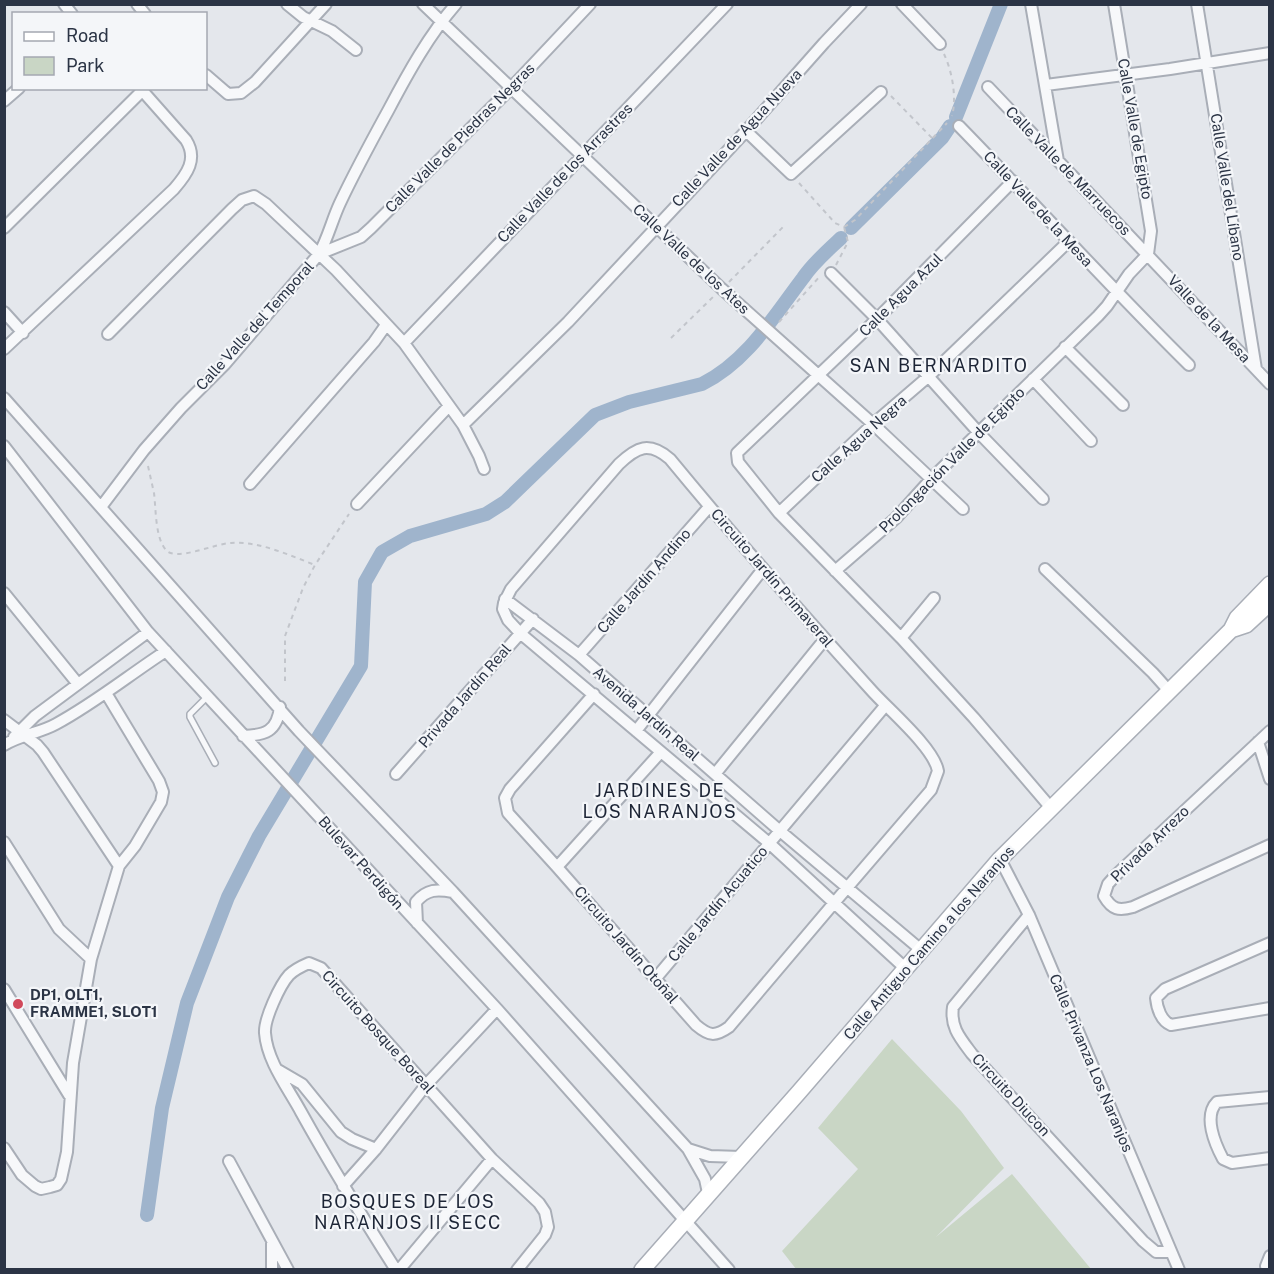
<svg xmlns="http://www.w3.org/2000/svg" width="1274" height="1274" viewBox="0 0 1274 1274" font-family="'Public Sans',sans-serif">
<rect width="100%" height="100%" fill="#e4e7ec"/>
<!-- green -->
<path fill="#c9d6c5" d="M892,1039L961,1111L1004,1168L936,1237L1012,1174L1091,1269H796L782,1251L858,1169L818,1128Z"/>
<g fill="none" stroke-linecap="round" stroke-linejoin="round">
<!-- canal -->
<path stroke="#9fb4cc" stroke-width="14" d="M956,117L1001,4
M851,228L942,138L950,126
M147,1215L162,1108L187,1003L228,897L259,836L361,666L365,582L382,552L410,536L486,514L505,502L595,415L629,402L702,384C747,362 774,316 803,278C813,263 828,250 841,238"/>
<!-- lane casing -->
<g stroke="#a9aeb7" stroke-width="8">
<path id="lane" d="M208,696L190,714V717L215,763"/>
</g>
<!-- street casing -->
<g stroke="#a9aeb7" stroke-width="14">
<path id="street" d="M64,4L72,14
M137,4L145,14
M287,4L303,17L332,31L356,50
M423,4L722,289L873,424L963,509
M902,4L940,44
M1031,4L1058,161
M1197,4L1256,369
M206,75L228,94L241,93L255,82L326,4
M1046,85L1170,69L1270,53
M988,87L1270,384
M4,101L19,88
M959,126C1036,205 1110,287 1189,365
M746,131L791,174L881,92
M1013,181L877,319L737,453L738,462L779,513L901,638L974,718L1051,808
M4,228L142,91
M319,254L361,237L371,228L510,89L590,4
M831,273L877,319L979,433L1043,499
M4,312L23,333
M108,334L232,209L242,200L254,196L266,204L336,270L404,343L463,425L479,456L484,469
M404,343L727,4
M1065,347L1123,405
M4,349L174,189C187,174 198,159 186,140L140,88
M1033,379L1091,441
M4,398L299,731L453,892L688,1149L710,1156L741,1157
M463,425L568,322L746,131L824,43L861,4
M4,446L148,632L497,1009L729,1270
M250,484L374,342L386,325
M357,504L448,407
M101,507L144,450L181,408L225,364L319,254C328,238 332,220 340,203C355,171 372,140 389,109C408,73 429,35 456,4
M779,513L873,424L929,376L1069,241
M1045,569L1153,673L1170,692
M835,571L896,518L932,478L1098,316L1107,306L1129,274L1148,254L1151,231L1114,4
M4,593L78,684
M505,599L579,655L780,831L920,949
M901,638L934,598
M579,655L709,507
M594,694L510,789L505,798L508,813L557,867L696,1025C709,1036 715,1037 729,1027L834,903L931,790L938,771C934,748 889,710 872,691C803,615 735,538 670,459C649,441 637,447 619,464L511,589L504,603L503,609L508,620L520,633L769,843L905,968
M4,720L37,745L43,752L119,866
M636,731L763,569
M1270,731L1117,874L1108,884L1104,896C1112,910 1119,911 1133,907L1270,845
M243,736C265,735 277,732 280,707
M14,737L35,716L148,632
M1258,742L1270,779
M4,745C20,735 40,733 56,724C95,703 129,675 166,651
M396,774L533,619
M715,774L825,639
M4,842L59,929L91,959
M1000,859L1029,915L1179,1270
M557,867L660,753
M1029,915L953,1007C950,1027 960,1038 972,1054L1143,1241L1156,1252H1171
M417,923L416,902C427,889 437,889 453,892
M1270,943L1165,989L1156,998C1157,1008 1161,1021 1171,1025L1270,1008
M656,978L885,706
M4,989L69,1095
M278,1070L302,1084L341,1132L352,1139L376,1149
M1270,1097L1217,1102C1203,1116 1215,1144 1223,1159L1232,1163L1270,1158
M4,1148L22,1175L35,1186L41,1189L50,1187L57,1185L61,1179L67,1152L73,1063L91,959L119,866L135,846L161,802L163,792L159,781L106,693
M688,1149L705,1179L708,1193
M229,1161L288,1270
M343,1186L376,1149L426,1085L497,1009
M272,1270V1243
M396,1270C363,1218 331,1166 301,1112C288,1088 267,1061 265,1033C264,1019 280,985 289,975C295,969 302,966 309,963L321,968L329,977L492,1159L539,1203L545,1212L548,1227L545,1235L517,1270
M399,1270L492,1159
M1267,1270L1266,1266L1270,1256"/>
</g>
<!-- secondary casing -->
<g stroke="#a9aeb7" stroke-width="18">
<path id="secondary" d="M1231,630L1246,625L1270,603
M642,1270L799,1092L1000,859L1231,630L1237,618L1270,584"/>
</g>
<!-- path -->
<path stroke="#c2c5cb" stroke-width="2" stroke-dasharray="4.5 4.5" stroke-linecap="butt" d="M944,54C952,71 957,97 952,116
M891,96L933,139
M799,183L835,223L844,227
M844,227L855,220L947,123
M836,265L848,242L844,227
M729,282L784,226
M779,322L821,275
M671,338L714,296
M148,466C150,475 152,484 154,493C156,508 155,538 166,550C176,562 216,543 231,543C259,541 289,555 315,565
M285,681V636L303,588L315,565L349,514"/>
<!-- lane -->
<use href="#lane" stroke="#f7f8fa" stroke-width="5"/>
<!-- street -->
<use href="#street" stroke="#f7f8fa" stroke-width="10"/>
<!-- secondary -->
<use href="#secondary" stroke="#fff" stroke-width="15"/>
</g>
<!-- markers -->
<circle fill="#d1495b" stroke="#f4f6f9" stroke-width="2" cx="18" cy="1004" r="6"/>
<g text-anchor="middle" stroke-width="4.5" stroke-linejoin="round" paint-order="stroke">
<!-- street labels -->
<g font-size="15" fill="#2b3445" stroke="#f4f6f9">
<text transform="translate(1135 129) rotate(80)" y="5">Calle Valle de Egipto</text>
<text transform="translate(460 138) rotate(-45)" y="5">Calle Valle de Piedras Negras</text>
<text transform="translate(737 138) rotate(-47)" y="5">Calle Valle de Agua Nueva</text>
<text transform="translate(1068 171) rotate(46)" y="5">Calle Valle de Marruecos</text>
<text transform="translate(565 173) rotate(-46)" y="5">Calle Valle de los Arrastres</text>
<text transform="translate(1227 187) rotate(81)" y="5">Calle Valle del Líbano</text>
<text transform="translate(1038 209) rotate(47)" y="5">Calle Valle de la Mesa</text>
<text transform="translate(691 259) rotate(43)" y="5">Calle Valle de los Ates</text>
<text transform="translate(901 295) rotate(-45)" y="5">Calle Agua Azul</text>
<text transform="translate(1209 319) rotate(47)" y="5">Valle de la Mesa</text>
<text transform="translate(255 326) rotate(-48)" y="5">Calle Valle del Temporal</text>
<text transform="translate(859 439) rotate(-42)" y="5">Calle Agua Negra</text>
<text transform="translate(952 460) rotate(-45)" y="5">Prolongación Valle de Egipto</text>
<text transform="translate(772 578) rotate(49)" y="5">Circuito Jardín Primaveral</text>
<text transform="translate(644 581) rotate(-49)" y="5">Calle Jardín Andino</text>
<text transform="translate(465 696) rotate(-49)" y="5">Privada Jardín Real</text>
<text transform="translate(646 714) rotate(41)" y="5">Avenida Jardín Real</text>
<text transform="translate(1150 844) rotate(-44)" y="5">Privada Arrezo</text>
<text transform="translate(361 863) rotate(48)" y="5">Bulevar Perdigón</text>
<text transform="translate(718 904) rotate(-50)" y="5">Calle Jardín Acuatico</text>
<text transform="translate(929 943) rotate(-49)" y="5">Calle Antiguo Camino a los Naranjos</text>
<text transform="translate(626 945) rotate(49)" y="5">Circuito Jardín Otoñal</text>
<text transform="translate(378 1032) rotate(48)" y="5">Circuito Bosque Boreal</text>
<text transform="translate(1091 1063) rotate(67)" y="5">Calle Privanza Los Naranjos</text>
<text transform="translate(1011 1095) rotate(47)" y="5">Circuito Diucon</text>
</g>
<!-- poi labels -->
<g font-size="15" font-weight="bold" fill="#2b3445" stroke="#f4f6f9" text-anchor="start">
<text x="30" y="1000">DP1, OLT1,<tspan x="30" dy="17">FRAMME1, SLOT1</tspan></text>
</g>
<!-- quarter labels -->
<g font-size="18" letter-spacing="1.5" fill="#1d2536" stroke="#f4f6f9">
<text x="939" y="372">SAN BERNARDITO</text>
<text x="660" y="797">JARDINES DE<tspan x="660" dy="21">LOS NARANJOS</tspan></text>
<text x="408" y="1208">BOSQUES DE LOS<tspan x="408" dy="21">NARANJOS II SECC</tspan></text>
</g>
</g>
<!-- border -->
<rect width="1274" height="1274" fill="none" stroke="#2b3445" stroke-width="12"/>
<!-- legend -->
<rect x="12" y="12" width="195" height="78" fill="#f4f6f9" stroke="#a4a8b1" stroke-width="1.5"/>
<rect x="24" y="32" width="30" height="9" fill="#ffffff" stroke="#a4a8b1" stroke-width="1.5"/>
<text x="66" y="42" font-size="18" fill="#2b3445">Road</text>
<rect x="24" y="57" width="30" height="18" fill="#c9d6c5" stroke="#a4a8b1" stroke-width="1.5"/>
<text x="66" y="72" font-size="18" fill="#2b3445">Park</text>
</svg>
